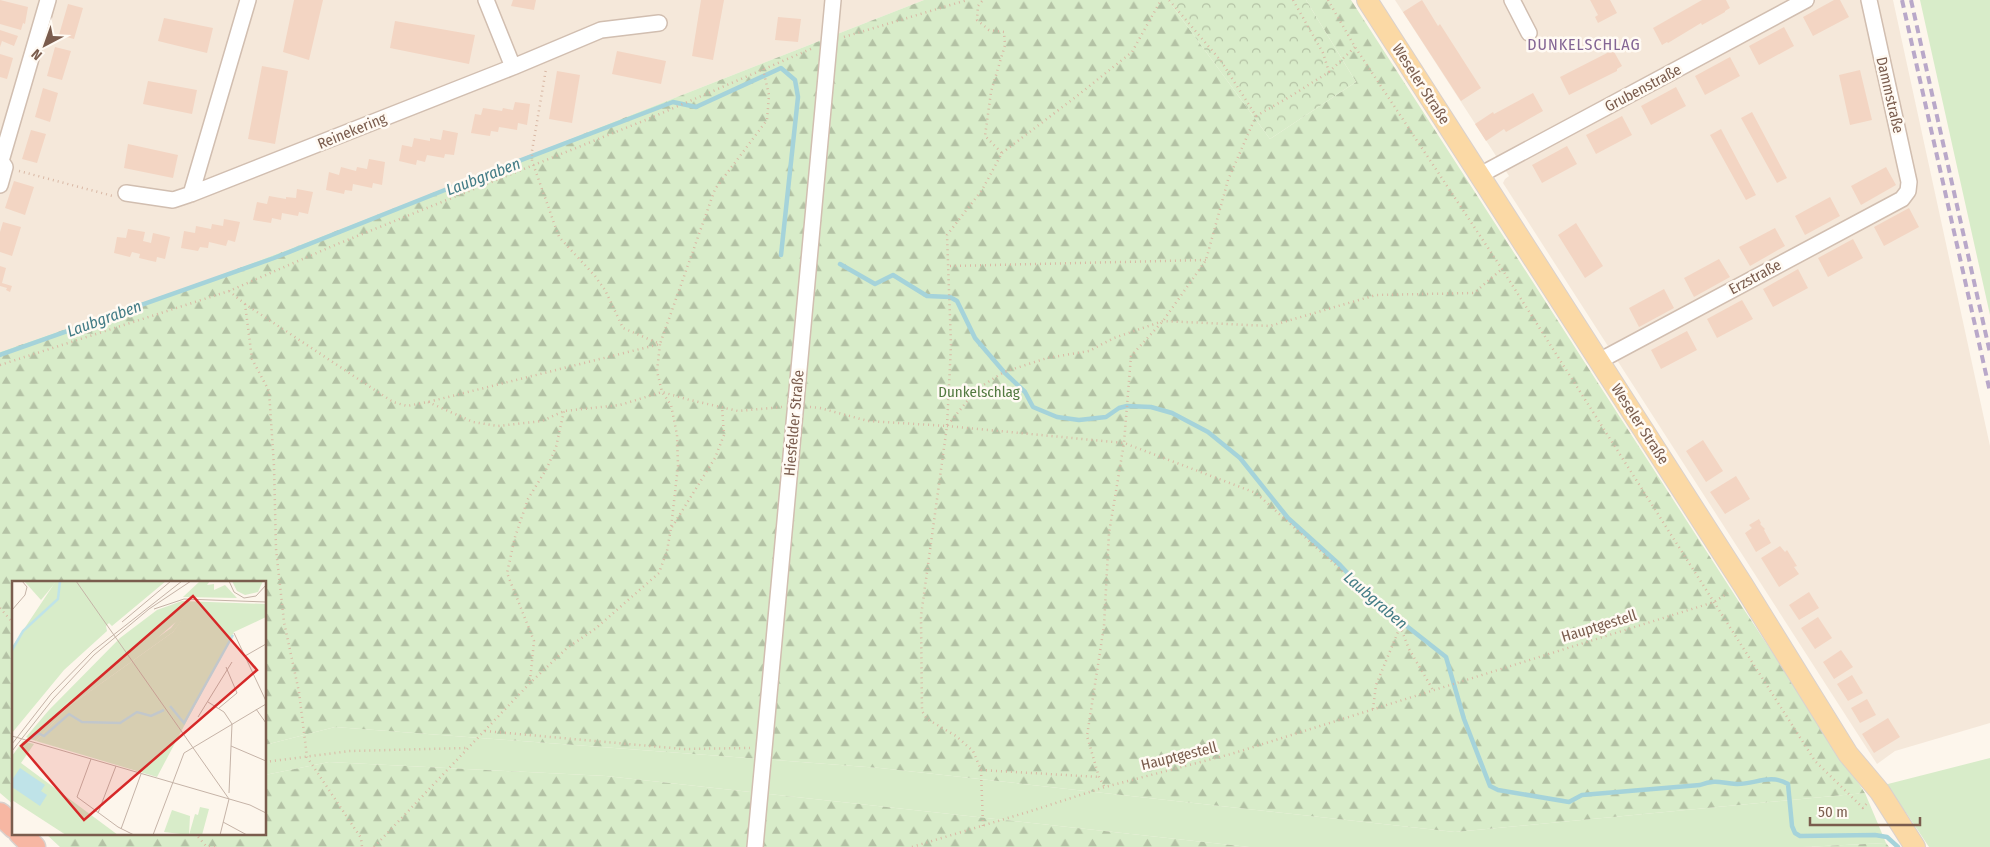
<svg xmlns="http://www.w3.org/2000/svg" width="1990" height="847" viewBox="0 0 1990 847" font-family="'Fira Sans Condensed',sans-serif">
<defs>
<pattern id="forest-firs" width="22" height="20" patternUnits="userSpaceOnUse" patternTransform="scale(1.25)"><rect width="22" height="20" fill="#d8ecc9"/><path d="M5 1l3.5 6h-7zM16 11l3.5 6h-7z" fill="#b4c2a5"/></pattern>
<pattern id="park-crowns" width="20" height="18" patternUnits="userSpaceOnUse" patternTransform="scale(1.25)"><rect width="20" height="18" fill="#d8ecc9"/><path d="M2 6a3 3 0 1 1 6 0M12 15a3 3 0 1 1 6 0" fill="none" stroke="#b4c2a5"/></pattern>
</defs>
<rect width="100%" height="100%" fill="#fdf6ec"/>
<!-- residential -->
<path fill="#f5e8da" d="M0,0H924L290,249L207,280L0,352Z
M1395,0H1893L1990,446V723L1895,751L1877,764L1503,183L1505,179L1509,176Z"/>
<!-- grass -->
<path fill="#d8ecc9" d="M1920,0H1990V315Z
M335,727L880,768L1455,832L1865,793L1886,843L1803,847H1249L606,776L329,762L265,775V745Z
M1990,758V847H1929L1907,814L1884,785Z"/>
<!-- forest -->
<path fill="url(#forest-firs)" d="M924,0H1168L1270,139L1356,82L1306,0H1351L1743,608L1865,793L1455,832L880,768L335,727L265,745V582H14V805L0,793V352L207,280L290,249Z
M329,762L606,776L1249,847H60L45,833H265V775Z
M1886,843L1889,847H1803Z"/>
<!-- park -->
<path fill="url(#park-crowns)" d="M1168,0H1306L1356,82L1270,139Z"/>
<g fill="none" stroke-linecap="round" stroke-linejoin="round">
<!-- stream -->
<path stroke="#a5d3da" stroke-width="4.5" d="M840,264L875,284L893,275L927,296L950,297L957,301L975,338L1004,372L1025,392L1033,407L1057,417L1079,420L1106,417L1119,408L1127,406L1151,407L1172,413L1208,432L1240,458L1288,518L1340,565L1371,598L1446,657L1464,719L1490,786L1498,790L1569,802L1582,795L1700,785C1716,779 1721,783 1736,784C1754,785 1770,773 1788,784L1792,826L1795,833L1800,836L1875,835L1887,837L1898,847
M0,355L274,258L490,172L673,102L696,107L781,68L795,80L798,97L781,255"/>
</g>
<!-- building -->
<path fill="#f3d5c3" d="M0,0L28,7L25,24L23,23L21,30L0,24Z
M294,0H323L309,60L283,52Z
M513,0H536L534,10L511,6Z
M701,0H724L713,60L692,56Z
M1422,0L1438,26L1440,24L1481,88L1461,101L1403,12Z
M1590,0H1610L1617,13L1598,23L1595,17L1598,15Z
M1702,0H1726L1730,8L1725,11V12L1702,25L1701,23L1668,43L1667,42L1662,45L1653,28Z
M1834,0H1840L1849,17L1813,36L1803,17Z
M68,4L83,8L74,39L59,35Z
M778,17L801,19L798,42L775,40Z
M164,18L213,28L207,53L158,41Z
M395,21L475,35L469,64L390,48Z
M1784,27L1794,46L1759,65L1749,46Z
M0,30L18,36L14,46L2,41L0,47Z
M55,47L71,51L62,80L47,76Z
M1613,50L1622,66L1617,69V71L1569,95L1560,77Z
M617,51L666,61L661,84L612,74Z
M0,54L13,58L7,79L0,77Z
M1730,57L1740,76L1705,95L1695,76Z
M262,66L288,71L275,144L248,139Z
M1860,70L1872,120L1850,125L1839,75Z
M557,71L580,75L572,123L549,119Z
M148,81L197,90L192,114L143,104Z
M1676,87L1686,106L1651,125L1641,106Z
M43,88L58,93L50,122L35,117Z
M1533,93L1543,111L1506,132L1504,129L1486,141L1475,124L1493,112L1494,114Z
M515,102L530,104L527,125L518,123L517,130L499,127L498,132L491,131L490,136L471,133L475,114L481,115L483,108L502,111L503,108L513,110Z
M1752,112L1787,178L1777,183L1741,118Z
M1622,116L1632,135L1596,154L1586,135Z
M1721,129L1756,195L1746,200L1710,135Z
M31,130L46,134L37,163L22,159Z
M443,130L458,133L454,155L445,154L444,158L427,155L425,162L417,160L416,165L399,161L402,145L412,147L414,138L430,141V138L441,140Z
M128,144L178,155L173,178L124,168Z
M1567,146L1577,164L1542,183L1532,165Z
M369,159L385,162L382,185L373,183L372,188L353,184L352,191L345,190L344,194L326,190L329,172L339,175L341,167L356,171L357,167L367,169Z
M1886,167L1896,185L1861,205L1851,186Z
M14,181L34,187L25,215L5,208Z
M297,189L313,192L308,214L299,212L298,216L282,213L281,220L272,218L271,223L253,220L257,202L267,204L269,196L286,199V197L296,198Z
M1830,197L1840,216L1805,235L1795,216Z
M1909,208L1919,227L1884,246L1874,227Z
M224,219L240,222L235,242L228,240L226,246L209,242L208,248L200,247L198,251L181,248L184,231L195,233L196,226L211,229L212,224L223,226Z
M3,222L21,227L12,256L0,252V232Z
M1576,223L1603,266L1585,278L1558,235Z
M1775,228L1785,246L1750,266L1739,247Z
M128,229L145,232L143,241L151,243L153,233L170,237L165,259L157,257L156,262L139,258L140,254L132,252L130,257L114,253L117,237L126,238Z
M1853,239L1863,258L1828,277L1818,258Z
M1719,259L1730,277L1694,297L1684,278Z
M0,266L6,268L2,283L12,286L10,292L6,290L7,288L0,286Z
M1798,269L1808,288L1773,307L1763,289Z
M1664,289L1674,308L1639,327L1629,308Z
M1742,300L1753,319L1717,338L1707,319Z
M1687,331L1697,350L1661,369L1651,350Z
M1703,440L1723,471L1706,482L1686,451Z
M1736,476L1750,499L1725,514L1710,492Z
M1759,519L1761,523L1760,524L1765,529L1764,530L1771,543L1756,552L1745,533L1752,528L1749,525Z
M1780,546L1785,552L1787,550L1797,566L1794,567L1799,574L1779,587L1761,558Z
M1809,592L1819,608L1799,620L1789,605Z
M1818,617L1832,638L1815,649L1801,628Z
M1841,650L1853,667L1834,679L1823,662Z
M1852,675L1863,693L1848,701L1837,684Z
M1867,699L1876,715L1860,723L1851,708Z
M1888,718L1900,737L1874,753L1862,734Z"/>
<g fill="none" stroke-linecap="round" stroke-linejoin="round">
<!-- minor casing -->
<g stroke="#d1beb0" stroke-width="18">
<path id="minor" d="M486,0L513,67
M1512,0L1529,33
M1480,175L1806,0
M0,185L5,167L1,161L48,0
M126,193L173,200L191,194L513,67L601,30L659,23
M191,194L248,0
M1599,361L1902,199L1908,191L1909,182L1869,0
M755,847L833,0"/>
</g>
<!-- major casing -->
<g stroke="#dad1cd" stroke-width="22">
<path id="major" d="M1367,0L1743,585L1848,754L1880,792L1915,847"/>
</g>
<!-- highway casing -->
<g stroke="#dad1cd" stroke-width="25">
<path id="highway" d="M0,814L14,827
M20,833L34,847"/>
</g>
<!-- path -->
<path stroke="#d9b8a5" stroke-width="2.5" stroke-dasharray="1 4" stroke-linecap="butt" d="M1293,0L1323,53L1329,72
M1328,0L1355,47L1502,269L1815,761L1863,808L1867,803
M844,37L967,0
M1256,116L1291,96L1329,72L1355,47
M1002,153L1077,96L1132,52L1161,0
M19,171L113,196
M950,266L1206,260
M229,291L245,304L393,402L407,406L428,402L660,344L715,189L767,120L769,95L763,69
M245,304L252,359L269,391L274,466L276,549L284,622L299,692L307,757L361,838L362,847
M0,365L229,291L335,245L648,119L813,48
M428,402L473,422L498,426L542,421L564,411L620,405L662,392L690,400L738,411L782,407
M810,407L820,408L868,421L947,426L977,389L1004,372L1047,358L1089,351L1114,338L1163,321L1270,326L1376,295L1474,293L1502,269
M947,426L1124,443L1256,493L1338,567L1369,599L1400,626L1409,649L1433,690
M672,527L715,458L724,435L722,407
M0,608L14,624
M530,681L534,641L507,573L515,537L528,499L547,468L556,447L564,411
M1373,709L1376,685L1400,627
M485,731L683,749L750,748
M265,762L350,751L468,748
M981,770L1099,777
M1104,786L1099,777L1087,736L1104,626L1109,533L1124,443L1131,356L1163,321L1206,260L1228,180L1256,116L1221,61L1169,0
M983,826L981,770L973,751L956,736L927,719L922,711L921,616L947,426L951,345L947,235L982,190L1002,153L985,136L991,92L1005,45L1004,32L989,30L977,20L978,6L983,0
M195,833L206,846L215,847
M374,847L530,683L567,648L595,629L659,573L667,551L671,528L678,466L677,435L671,405L662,392L657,371L660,344L623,328L605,290L595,276L559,237L532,161V151L546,69
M912,847L1031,811L1105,787L1231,754L1714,602L1728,593"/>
<!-- minor -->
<use href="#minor" stroke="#fff" stroke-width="15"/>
<!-- major -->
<use href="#major" stroke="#fbd9a5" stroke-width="20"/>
<!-- highway -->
<use href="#highway" stroke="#f7b7a3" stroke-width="22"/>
<!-- rail -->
<path stroke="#b9a8c9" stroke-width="4" stroke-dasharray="8 5" stroke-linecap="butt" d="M1902,0L1990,392
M1911,0L1990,353"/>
</g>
<g text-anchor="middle" stroke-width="5" stroke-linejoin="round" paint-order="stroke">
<!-- street labels -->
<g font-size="15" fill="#7a5c4d" stroke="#fffaf3">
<text transform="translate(1421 84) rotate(57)" y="5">Weseler Straße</text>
<text transform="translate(1643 88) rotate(-28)" y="5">Grubenstraße</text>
<text transform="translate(1890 95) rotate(77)" y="5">Dammstraße</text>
<text transform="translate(352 131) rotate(-22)" y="5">Reinekering</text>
<text transform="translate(1755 277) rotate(-28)" y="5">Erzstraße</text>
<text transform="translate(794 423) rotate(-85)" y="5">Hiesfelder Straße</text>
<text transform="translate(1640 424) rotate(57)" y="5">Weseler Straße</text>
<text transform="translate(1599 626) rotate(-17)" y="5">Hauptgestell</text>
<text transform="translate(1179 756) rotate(-14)" y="5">Hauptgestell</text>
</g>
<!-- park labels -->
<g font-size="15" fill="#537a41" stroke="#fffaf3">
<text x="979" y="397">Dunkelschlag</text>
</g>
<!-- neighbourhood labels -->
<g font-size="16" letter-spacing="1" fill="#846695" stroke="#fffaf3">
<text x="1584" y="50">DUNKELSCHLAG</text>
</g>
<!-- water labels -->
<g font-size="16" font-style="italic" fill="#437c86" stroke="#fffaf3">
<text transform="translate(483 176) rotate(-21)" y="6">Laubgraben</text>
<text transform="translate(104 318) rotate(-20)" y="6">Laubgraben</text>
<text transform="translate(1376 600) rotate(41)" y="6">Laubgraben</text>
</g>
</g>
<!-- overview -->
<g transform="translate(12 581)">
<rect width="254" height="254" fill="#fdf6ec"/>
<path d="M171,31L175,32L161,51L56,126L24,160L18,158L56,121L159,47ZM11,160L22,163L9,182L106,254H54L0,219V175ZM160,229L178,235L177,254L152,251Z" fill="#d8ecc9"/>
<path d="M44,0H154L100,45L97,42L94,45L95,50L52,89L0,152V66ZM188,0H198L195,4L202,3V9L213,4L225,17L171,16ZM220,0H251L246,11L233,14L225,10ZM170,20L254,23V36L222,51L145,196L24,160L56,126L161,51L174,32L134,67L56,121L18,158L14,156L37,129L108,57L145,29ZM188,226L197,228L190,254H177L183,233L186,234Z" fill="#d8ecc9"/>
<path d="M12,0H43L44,1L29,19Z" fill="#d8ecc9"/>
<path d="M124,172L153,179L146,192L121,184Z" fill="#d8ecc9"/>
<path d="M8,187L33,204L29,210L35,214L28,225L0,206V199Z" fill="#bfe3e8"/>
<path fill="none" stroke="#bfe3e8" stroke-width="2.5" d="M0,69L11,50L46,18L48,0M158,125L172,142L221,54M18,158L26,152L32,155L57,133L70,141L108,142L125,131L139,135L152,129"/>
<path fill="none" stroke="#c5b3a7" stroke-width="1" d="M64,0L217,218M217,0L222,11L232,17L244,15L254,4M142,28L172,18L254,21M0,29L13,14L15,6L10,0M110,41L159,0M222,52L254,120M233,75L254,63M196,121L212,131L220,143L217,212M207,127L225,112L214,86M244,128L254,142M186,136L220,81M0,155L238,224L254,232M0,163L39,113L81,70L170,0M219,165L254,180M0,170L41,118L82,74L137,28L179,0M79,178L65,216L106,246L122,254M86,232L104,185M211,241L235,254M109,248L129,193M141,254L172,172L254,123M208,254L217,218"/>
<path fill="#d62828" fill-opacity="0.15" stroke="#d62828" stroke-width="2.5" d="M181,15L245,89L72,239L9,165Z"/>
<rect width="254" height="254" fill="none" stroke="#7a5c4d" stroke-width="2.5"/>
</g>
<!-- north arrow -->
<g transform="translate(45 45) rotate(221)" stroke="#fffaf3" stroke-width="4" paint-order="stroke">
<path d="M0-4L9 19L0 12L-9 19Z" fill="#7a5c4d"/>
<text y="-8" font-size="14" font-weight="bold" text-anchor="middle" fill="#7a5c4d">N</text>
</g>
<!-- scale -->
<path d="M1810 817v8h110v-8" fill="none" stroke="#7a5c4d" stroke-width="2.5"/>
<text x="1818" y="817" font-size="15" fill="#7a5c4d" stroke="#fffaf3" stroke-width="4" paint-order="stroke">50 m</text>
</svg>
